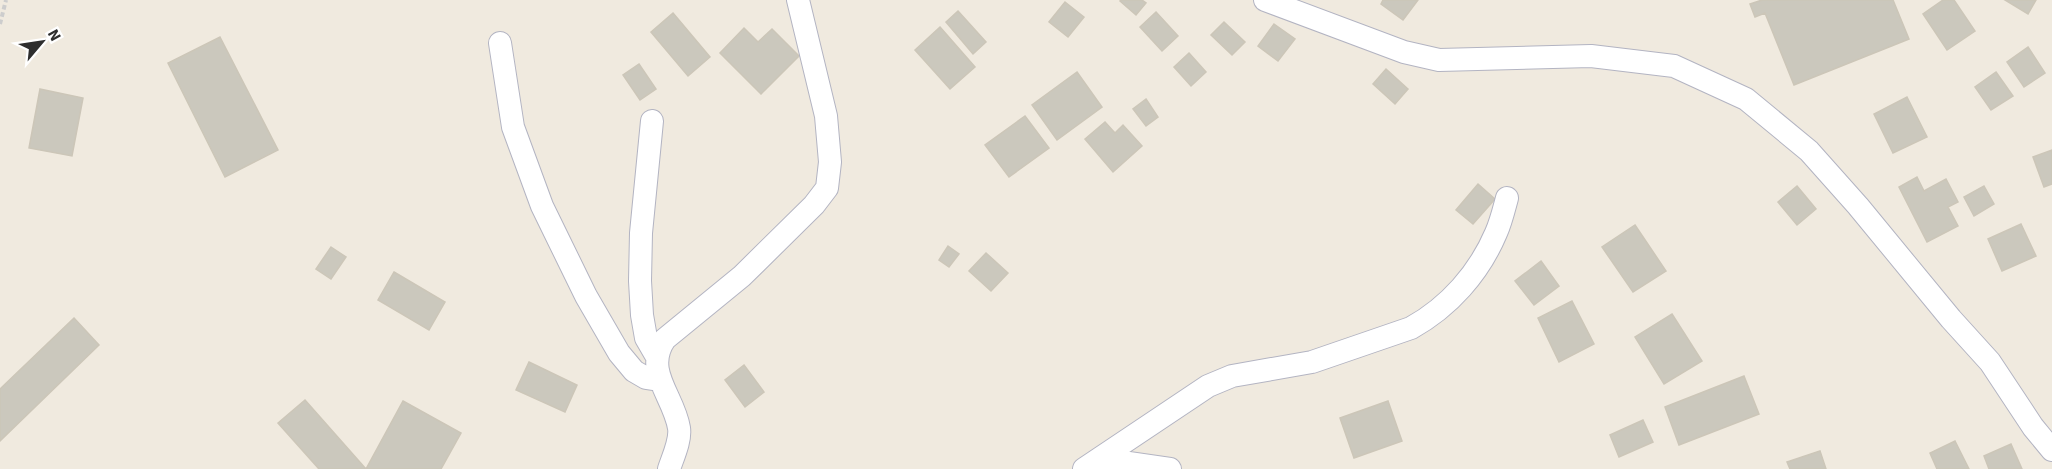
<svg xmlns="http://www.w3.org/2000/svg" width="2052" height="469" viewBox="0 0 2052 469" font-family="'Source Sans 3',sans-serif">
<rect width="100%" height="100%" fill="#f0eadf"/>
<!-- building -->
<path fill="#cbc8bd" stroke="#ccc6b8" stroke-width="1.5" d="M1121,0H1142L1146,3L1136,15L1120,1Z
M1383,0H1418L1403,20L1381,4Z
M1762,0H1893L1909,39L1794,85L1765,13L1755,17L1750,4Z
M1943,0H1954L1975,31L1947,50L1923,14Z
M2005,0H2036L2028,14Z
M1065,2L1084,17L1068,37L1049,22Z
M958,11L986,42L973,54L946,22Z
M1156,12L1178,36L1162,51L1140,27Z
M673,13L710,57L688,76L651,32Z
M1224,22L1245,42L1232,55L1211,35Z
M1274,24L1295,39L1278,61L1258,46Z
M940,27L975,67L950,89L915,50Z
M744,28L758,42L772,29L799,56L761,94L720,53Z
M220,37L278,150L225,177L168,63Z
M2028,47L2045,73L2024,87L2007,62Z
M1189,53L1206,72L1191,86L1174,67Z
M639,64L656,89L640,100L623,75Z
M1386,69L1408,89L1395,104L1373,84Z
M1077,72L1102,107L1057,140L1032,105Z
M1996,72L2013,96L1991,110L1975,87Z
M40,89L83,98L72,156L29,148Z
M1907,97L1927,137L1893,153L1874,114Z
M1146,99L1158,117L1146,126L1133,109Z
M1025,116L1049,148L1009,177L985,145Z
M1105,122L1115,133L1123,125L1142,146L1113,172L1085,139Z
M2052,150V184L2044,187L2033,157Z
M1917,177L1924,191L1946,179L1958,202L1948,207L1958,226L1927,242L1899,187Z
M1478,184L1495,199L1473,224L1456,210Z
M1797,186L1816,209L1797,225L1778,202Z
M1984,186L1994,204L1974,216L1964,197Z
M2021,224L2036,256L2002,271L1988,239Z
M1635,225L1666,271L1633,292L1602,247Z
M948,246L959,254L949,267L939,260Z
M331,247L346,257L331,279L316,269Z
M986,253L1008,273L991,291L969,271Z
M1541,261L1559,286L1534,305L1515,281Z
M394,272L445,302L429,330L378,300Z
M1572,301L1594,344L1559,362L1538,318Z
M1672,314L1702,361L1664,384L1635,337Z
M74,318L99,345L0,441V389Z
M529,362L577,385L565,412L516,390Z
M744,365L764,392L745,407L725,380Z
M1744,376L1759,414L1679,445L1665,407Z
M305,400L366,469H319L278,423Z
M403,401L461,433L441,469H366Z
M1388,401L1402,441L1354,458L1340,418Z
M1643,420L1653,442L1619,457L1610,435Z
M1955,441L1969,469H1937L1930,453Z
M2011,444L2022,469H1989L1984,456Z
M1820,451L1826,469H1790L1787,462Z"/>
<g fill="none" stroke-linecap="round" stroke-linejoin="round">
<!-- street casing -->
<g stroke="#b3b4c2" stroke-width="24">
<path id="street" d="M1265,0L1404,52L1439,60L1591,56L1674,66L1746,99L1809,151L1858,206L1951,319L1990,362L2033,427L2052,450
M500,43L513,127L542,206L586,296L619,353L634,371L646,378L659,380
M652,121L641,233L640,281L642,315L646,338L657,357
M1101,459L1170,469
M669,469C673,457 681,440 679,428C674,396 643,371 665,339L742,276L814,205L827,188L830,162L826,116L798,0
M1084,469L1208,386L1232,376L1312,362L1411,328C1449,307 1479,273 1496,233C1501,222 1504,209 1507,198"/>
</g>
<!-- path -->
<path stroke="#cdcdcd" stroke-width="4" stroke-dasharray="4.5 3" stroke-linecap="butt" d="M0,24L6,0"/>
<!-- street -->
<use href="#street" stroke="#fff" stroke-width="22"/>
</g>
<!-- north arrow -->
<g transform="translate(42 42) rotate(61)" stroke="#ffffff" stroke-width="4.5" paint-order="stroke">
<path d="M0-4.5L10 22L0 15L-10 22Z" fill="#2e2e2e"/>
<text y="-9" font-size="16" font-weight="bold" text-anchor="middle" fill="#2e2e2e">N</text>
</g>
</svg>
